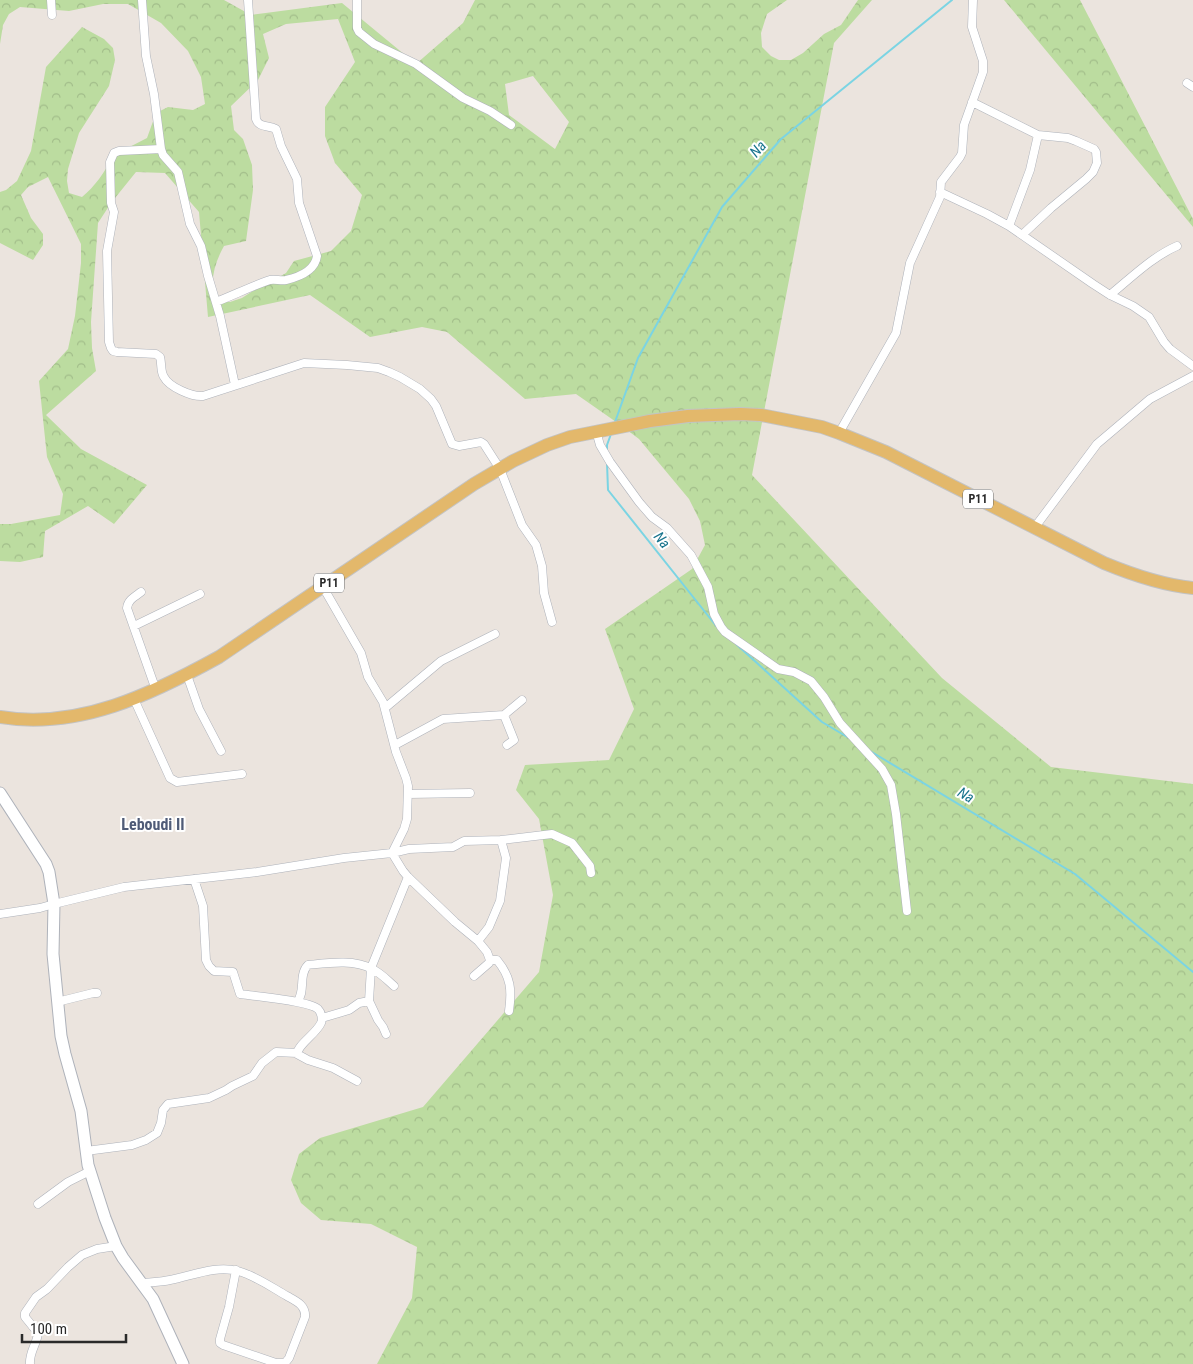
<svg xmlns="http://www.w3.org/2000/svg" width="1193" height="1364" viewBox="0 0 1193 1364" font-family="'Roboto Condensed',sans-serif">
<defs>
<pattern id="forest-crowns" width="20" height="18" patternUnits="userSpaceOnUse" patternTransform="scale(1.25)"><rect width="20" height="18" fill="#bcdca0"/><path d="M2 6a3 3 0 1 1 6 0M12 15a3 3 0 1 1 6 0" fill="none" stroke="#a2bd8a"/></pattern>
</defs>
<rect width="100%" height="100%" fill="#ebe4de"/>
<!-- forest -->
<path fill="url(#forest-crowns)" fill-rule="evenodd" d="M0,0H224L251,15L342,3L416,64L463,23L475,0H787L767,14L761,33L762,47L771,56L779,60H791L803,53L824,34L841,25L858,0H872L834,43L752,475L942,678L1051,767L1193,784V1364H377L412,1298L417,1247L371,1224L321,1220L301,1203L291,1180L299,1154L320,1138L423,1107L539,972L553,895L539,819L516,790L525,765L609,760L634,709L605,629L692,569L705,545L700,521L689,499L639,439L619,424L576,394L525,399L447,332L422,327L370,337L310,295L208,317L199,212L165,173L136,172L111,203L98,223L91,322L92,348L96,371L46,415L81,449L147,485L114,524L88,506L45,531L43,557L20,562L0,561V524H11L60,515L63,494L47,457L39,381L68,349L75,316L81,263V244L48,177L28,187L21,195L31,218L43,234V245L33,260L0,243V192L6,190L17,181L31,151L46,67L82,27L104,39L113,48L115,60L109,86L79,133L68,169L67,181L69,193L82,197C94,187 106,172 112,156L147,138L156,113L168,107L193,110L205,104L201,77L188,51L161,23L128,4H103L69,11L20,7L9,14L3,25L0,44ZM338,19L355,62L325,107V136L335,163L362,195L351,231L331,251L294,261L286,273L274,280L267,282L242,298L230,302H216C209,282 214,264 224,246L246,241L253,190L252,165L243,139L234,130L231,106L258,80L269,58L263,34L286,24ZM533,76L569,122L555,149L509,115L505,84Z
M1004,0H1080L1193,219V227Z"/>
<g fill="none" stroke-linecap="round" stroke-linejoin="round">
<!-- stream -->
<path stroke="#7bd4e3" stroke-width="2" d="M615,422L638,358L722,207L781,139L952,0
M607,451V445L611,434
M607,463L608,490L717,627
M736,644L822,722L849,738
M870,751L1075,874L1193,972"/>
<!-- street casing -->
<g stroke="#aeb2ba" stroke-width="9">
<path id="street" d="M51,0L52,15
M142,0L146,56L154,94L161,149L163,155L178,172L190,224L201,246L208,276L220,316L235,385
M357,0V28L359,32L374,44L416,64L463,98L490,111L511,125
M1187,83L1193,87
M972,102L1038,135L1068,138L1076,141L1094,149L1096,152L1097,163L1093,172L1086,179L1051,208L1022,235
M161,149L119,151L114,153L110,162L111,203L114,212L107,251L109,342L111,348L113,351L117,352L156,354L160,357C162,363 160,371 164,377C169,387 192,397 203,396L304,363L347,365L378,368L389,372L400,377L420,389L431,399L436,406L452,444L459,446L481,442L484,444L500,469L522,525L536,545L542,566L544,593L552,622
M940,192L987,214L1009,226L1093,284L1110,295L1133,306L1149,317L1164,342L1170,349L1193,366
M1009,226L1030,170L1038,135
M1110,295C1132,277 1152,257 1177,246
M216,302C234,295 252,286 270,280C275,279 281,281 286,280C299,277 315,271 317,256L299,203L297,179L281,146L276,129C268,125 259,128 256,119L248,0
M596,431L600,445L610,462L639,502L652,517L667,528L691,555L708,587L714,614L721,627L725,632L778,669L794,672L811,681L824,697L840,723L882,769L891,785L896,814L907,911
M839,433L896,333L910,263L940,197L941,182L960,157L962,153L964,125L983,72V61L972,27L973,0
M1035,527L1097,444L1150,399L1193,376
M323,587L361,653L368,677L383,702L396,752L406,778L408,786L407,819L404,829L392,853
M141,592C134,597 128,600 127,608L156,690
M134,626L200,594
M187,675L199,709L221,751
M134,699L170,778L177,782L242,774
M385,708L441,661L495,634
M504,715L514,740L507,745
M395,745L443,719L504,715L522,700
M408,794L470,793
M501,840L552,834L572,843L590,866L591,873
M392,853L403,871L408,877L455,922L478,941L487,952L490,960L489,963L474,976
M194,879L203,906L206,960L209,966L214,971L233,972L240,994C255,996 309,1001 318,1009C321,1012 323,1019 321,1023C316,1034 298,1044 297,1054L308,1060L333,1068L357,1081
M0,914L40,908L54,904L124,887L257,872L344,858L392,853L409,849L453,847L464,841L501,840L506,858L500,901L489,927L478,941
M490,960H497C511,977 512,990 509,1011
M57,1002L93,993H97
M297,1002C306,992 298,975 308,965C328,963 354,959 372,969C381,973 387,980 394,986
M322,1018L349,1010L359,1003L369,1001
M386,1034L383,1027L378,1020L369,1001L371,968L408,877
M86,1151L132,1145L146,1140L157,1133L161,1123L163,1110L168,1104L209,1098L226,1090L232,1086L253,1076L262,1063L276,1052L297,1053
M38,1204L68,1182L90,1171
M143,1283C152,1282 161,1282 170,1280C192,1276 215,1265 238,1271C256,1276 271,1287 287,1296C296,1301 306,1305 305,1317L289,1358L285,1363H276L223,1345L220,1343V1339L229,1307L236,1270
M30,1364C29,1352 37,1344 38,1333L25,1317V1313L36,1297L47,1289L68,1267L82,1255L97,1249L116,1246"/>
</g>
<!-- secondary casing -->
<g stroke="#aeb2ba" stroke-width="13">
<path id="secondary" d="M0,793L46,864L49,872L54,904L53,954L61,1036L65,1054L81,1111L88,1165L105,1218L116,1246L123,1258L153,1299L183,1364"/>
</g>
<!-- primary casing -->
<g stroke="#c3c3c3" stroke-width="14">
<path id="primary" d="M0,717C79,730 152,694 219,657L474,484L513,461L547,445L570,437L650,421L688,416L740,414L761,415L822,427L839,433L886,452L1104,563C1133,575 1162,585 1193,588"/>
</g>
<!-- street -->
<use href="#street" stroke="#fff" stroke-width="8"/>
<!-- secondary -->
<use href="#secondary" stroke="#fff" stroke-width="11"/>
<!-- primary -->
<use href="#primary" stroke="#e3b86b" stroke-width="12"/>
</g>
<g text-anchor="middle" stroke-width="4" stroke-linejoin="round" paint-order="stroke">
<!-- shield labels -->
<g fill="#fff" stroke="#6a6a6a" stroke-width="1">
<rect x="963" y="489.5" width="30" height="19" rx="4"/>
<rect x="314" y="573.5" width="30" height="19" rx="4"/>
</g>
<g font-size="12" font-weight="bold" fill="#2a2a2a">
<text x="978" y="503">P11</text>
<text x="329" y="587">P11</text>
</g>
<!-- water labels -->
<g font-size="15" font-style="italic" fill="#1a758e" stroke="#fff">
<text transform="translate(758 149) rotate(-49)" y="5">Na</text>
<text transform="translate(662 540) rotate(51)" y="5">Na</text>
<text transform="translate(966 795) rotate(31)" y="5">Na</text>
</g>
<!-- quarter labels -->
<g font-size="16" font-weight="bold" fill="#4f5b77" stroke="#fff">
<text x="153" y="830">Leboudi II</text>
</g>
</g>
<!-- scale -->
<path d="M22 1334v8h104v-8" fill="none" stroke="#2a2a2a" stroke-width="2.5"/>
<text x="30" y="1334" font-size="15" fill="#2a2a2a" stroke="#ffffff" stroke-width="4" paint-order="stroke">100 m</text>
</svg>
